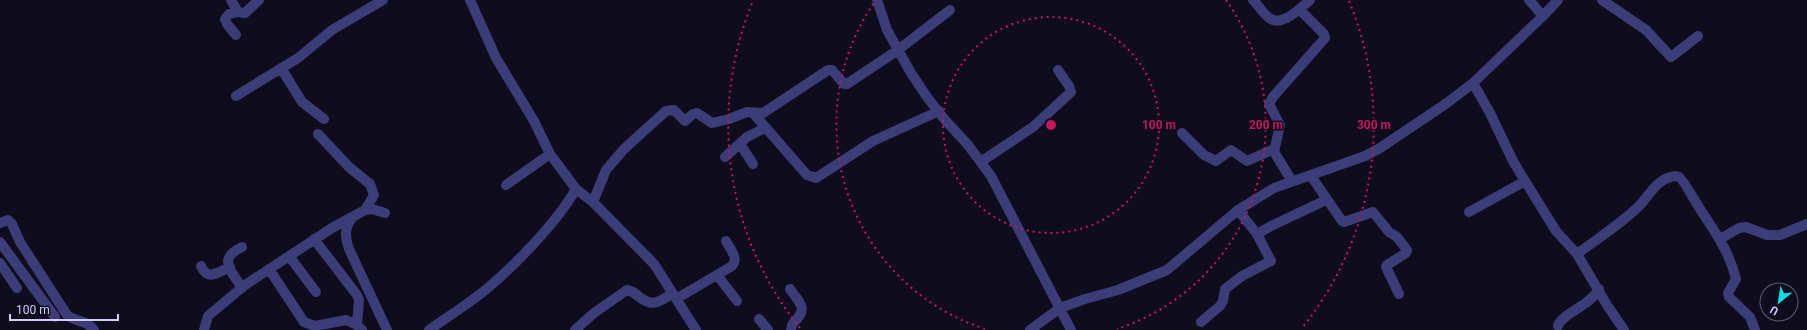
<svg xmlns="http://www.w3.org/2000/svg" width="1807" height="330" viewBox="0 0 1807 330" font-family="Roboto,sans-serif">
<rect width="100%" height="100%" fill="#0f0d1d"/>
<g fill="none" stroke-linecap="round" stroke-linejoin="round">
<!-- minor -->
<path stroke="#3c3c78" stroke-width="10" d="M231,0L238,12L245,13L259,0
M470,0L496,58L534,121L550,154L576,189L593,202L654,264L696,330
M877,0L887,30L911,73L927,97L945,120L968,145L991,176L1071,330
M1253,0C1258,5 1262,12 1268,17C1281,29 1300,8 1310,0
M1529,0L1543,16
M1602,0L1646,30L1671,57L1698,36
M236,35L227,24L225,19L229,14L238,12
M281,68L302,102L324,119
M1473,83L1490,113L1513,161L1525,181L1556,231L1577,254L1607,305L1624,330
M236,96L298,58L332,30L383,0
M753,113L807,175L816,178L873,141L939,111
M1182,133L1204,155L1216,161L1231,150L1247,161L1274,149
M740,144L753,164
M725,157L747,137L765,128
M982,161L1033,127L1071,92L1069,86L1058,70
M1311,176L1342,221L1344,222L1373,212L1389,232L1397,237L1407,250L1406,253L1387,265L1386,267L1399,294
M1292,181L1274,152L1280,125L1269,104L1273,97L1325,38L1324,34L1300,10
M506,185L550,154
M593,202L606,170L624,149L666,111L674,110L685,121L693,114L697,113L712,123L729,119L747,112L763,113L828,70H832L844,84H847L898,50L950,10
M365,210L372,209L385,213
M1469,212L1525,181
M353,217C344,227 345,237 349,249L387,330
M0,223L8,220L12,224L20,242L67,315C75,322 88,320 94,330
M1257,234L1271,226L1326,200
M314,239L357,295L359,300L357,325L362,330
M1720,239L1739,228L1746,227L1767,235H1780L1807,224
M0,242L55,317
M1577,254C1597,239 1619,225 1637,208C1646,200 1652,187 1662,181C1666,178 1674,175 1679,177C1682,178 1697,204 1700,209C1715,232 1730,253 1736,279L1728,293L1729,297L1750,317L1755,330
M289,256L316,292
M0,263L17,288
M201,266C208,282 218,272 230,267
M269,269L304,322L315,326L346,320L357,325
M717,275L737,301
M242,288C231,270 217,259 242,247
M790,289C797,300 808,307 797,319C793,323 791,325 791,330
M676,299L732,266C739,258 730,249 726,241
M759,319L768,330
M1201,322L1220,306L1223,301L1225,289L1242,276L1271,261L1257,234L1238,210
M1558,326C1561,314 1590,306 1599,289
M204,330L208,316L245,285L332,228L365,210L374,195L370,184L349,167L318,134
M429,330C449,316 470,303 489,287C518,262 557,222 576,189
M575,330L594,313L627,290C632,291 635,293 638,296C653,308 658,302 672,294
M1030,330L1060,308L1085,299L1118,290L1167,270L1238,210L1274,188L1365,156L1380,148L1447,103L1473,83L1543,16L1558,0"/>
</g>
<!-- distance rings -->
<g fill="none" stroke="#c2185b" stroke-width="2" stroke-dasharray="2 4">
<circle cx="1051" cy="125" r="108"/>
<path d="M985 329A215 215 0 0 1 876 0M1226 0A215 215 0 0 1 1117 329"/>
<path d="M800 328A323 323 0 0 1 753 1M1349 1A323 323 0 0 1 1302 328"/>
</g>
<circle cx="1051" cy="125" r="6" fill="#c2185b" stroke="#0f0d1d" stroke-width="2"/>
<g font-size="12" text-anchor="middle" font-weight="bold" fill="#c2185b" stroke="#0f0d1d" stroke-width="3" stroke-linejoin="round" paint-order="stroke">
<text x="1159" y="129">100 m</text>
<text x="1266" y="129">200 m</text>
<text x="1374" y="129">300 m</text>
</g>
<!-- north arrow -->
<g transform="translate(1779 302) rotate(210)"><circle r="19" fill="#0f0d1d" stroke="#5c5a76"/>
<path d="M0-3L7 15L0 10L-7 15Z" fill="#12d6e2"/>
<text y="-6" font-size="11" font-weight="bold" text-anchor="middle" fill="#d0cdfb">U</text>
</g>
<!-- scale -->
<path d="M10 314v6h108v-6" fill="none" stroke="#d0cdfb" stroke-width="2"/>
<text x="16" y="314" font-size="12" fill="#d0cdfb" stroke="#0f0d1d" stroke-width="3" paint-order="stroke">100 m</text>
</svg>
